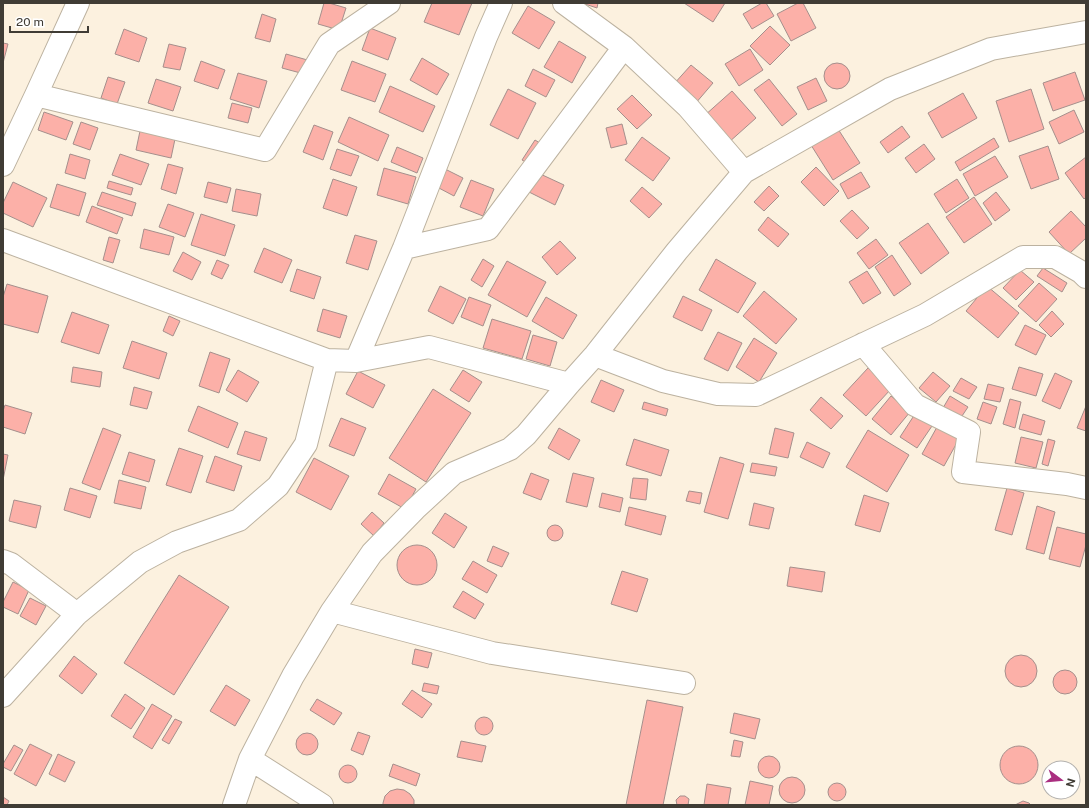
<svg xmlns="http://www.w3.org/2000/svg" width="1089" height="808" viewBox="0 0 1089 808" font-family="'Public Sans',sans-serif">
<rect width="100%" height="100%" fill="#fcf1df"/>
<!-- building -->
<path fill="#fcb0a8" stroke="#a58f8c" d="M324,3H329L346,8L339,30L318,24Z
M432,3H472L459,35L424,22Z
M582,3H598L597,8Z
M684,3H725L713,22Z
M762,3H766L774,16L752,29L743,14Z
M798,3H803L816,28L791,41L777,14Z
M528,6L555,22L539,49L512,33Z
M262,14L276,19L270,42L255,38Z
M770,26L790,45L770,65L750,46Z
M370,28L396,38L388,60L362,50Z
M124,29L147,38L139,62L115,54Z
M559,41L586,57L572,83L544,67Z
M3,43L8,44L3,63Z
M169,44L186,48L180,70L163,67Z
M750,49L763,70L739,86L725,64Z
M286,54L311,61L308,75L282,68Z
M422,58L449,74L437,95L410,80Z
M201,61L225,70L218,89L194,81Z
M352,61L386,74L375,102L341,90Z
M824 76a13 13 0 1 1 26 0a13 13 0 1 1-26 0Z
M691,65L713,83L695,104L673,85Z
M533,69L555,80L546,97L525,86Z
M1075,72L1085,100L1053,111L1043,83Z
M238,73L267,81L259,108L230,99Z
M108,77L125,82L117,104L101,98Z
M816,78L827,101L808,110L797,87Z
M156,79L181,87L173,111L148,103Z
M769,79L797,114L782,126L754,90Z
M390,86L435,106L423,132L379,112Z
M508,89L536,103L518,139L490,125Z
M1031,89L1044,129L1009,142L996,101Z
M732,91L756,118L728,143L704,116Z
M963,93L977,118L942,138L928,113Z
M632,95L652,115L637,129L617,109Z
M232,103L252,108L248,123L228,118Z
M1074,110L1084,132L1059,144L1049,122Z
M44,112L73,122L66,140L38,130Z
M349,117L389,135L378,161L338,142Z
M81,122L98,128L90,150L73,144Z
M622,124L627,144L611,148L606,128Z
M314,125L333,132L323,160L303,152Z
M902,126L910,137L888,153L880,142Z
M838,129L860,163L833,180L811,145Z
M140,131L175,139L171,158L136,150Z
M642,137L670,158L653,181L625,160Z
M994,138L999,147L960,171L955,162Z
M535,140L543,145L531,165L522,160Z
M924,144L935,159L916,173L905,158Z
M1048,146L1059,179L1031,189L1019,156Z
M397,147L423,158L417,173L391,162Z
M337,149L359,156L351,176L330,169Z
M70,154L90,160L85,179L65,173Z
M120,154L149,164L141,185L112,175Z
M995,156L1008,177L975,196L963,174Z
M1086,157V197L1084,199L1065,173Z
M168,164L183,168L176,194L161,189Z
M816,167L839,191L824,206L801,182Z
M384,168L416,177L408,204L377,195Z
M445,169L463,178L454,196L437,187Z
M536,172L564,185L555,205L527,191Z
M861,172L870,187L848,199L840,184Z
M333,179L357,187L347,216L323,208Z
M957,179L969,198L946,213L934,194Z
M471,180L494,189L483,216L460,207Z
M109,181L133,188L131,195L107,188Z
M13,182L47,198L33,227L3,213V203Z
M208,182L231,188L227,203L204,197Z
M57,184L86,193L79,216L50,207Z
M769,186L779,196L764,211L754,202Z
M642,187L662,204L649,218L630,201Z
M236,189L261,194L257,216L232,211Z
M102,192L136,203L132,216L97,205Z
M996,192L1010,210L995,221L983,203Z
M974,197L992,224L964,243L946,217Z
M168,204L194,213L185,237L159,227Z
M92,206L123,218L117,234L86,222Z
M852,210L869,228L857,239L840,221Z
M1071,211L1086,227V238L1069,254L1049,232Z
M201,214L235,225L225,256L191,245Z
M768,217L789,234L778,247L758,230Z
M928,223L949,253L921,274L899,243Z
M144,229L174,237L169,255L140,248Z
M355,235L377,241L368,270L346,263Z
M109,237L120,240L113,263L103,260Z
M876,239L888,255L869,269L857,253Z
M560,241L576,258L557,275L542,257Z
M264,248L292,260L282,283L254,272Z
M183,252L201,262L192,280L173,271Z
M892,255L911,284L894,296L875,267Z
M483,259L494,266L482,287L471,280Z
M716,259L756,283L738,313L699,290Z
M217,260L229,265L222,279L211,274Z
M507,261L546,282L527,317L488,295Z
M1043,268L1067,283L1062,292L1037,276Z
M297,269L321,277L314,299L290,291Z
M1020,270L1034,282L1016,300L1003,288Z
M867,271L881,293L863,304L849,282Z
M1039,283L1057,299L1036,322L1018,306Z
M7,284L48,296L38,333L3,324V297Z
M440,286L466,299L453,324L428,311Z
M987,286L1019,313L998,338L966,311Z
M764,291L797,319L776,344L743,316Z
M683,296L712,310L702,331L673,317Z
M469,297L491,305L483,326L461,317Z
M546,297L577,315L563,339L532,321Z
M323,309L347,316L340,338L317,331Z
M1052,311L1064,324L1051,337L1039,325Z
M72,312L109,325L99,354L61,342Z
M169,316L180,321L173,336L163,331Z
M492,319L531,331L522,359L483,348Z
M1025,325L1046,335L1036,355L1015,345Z
M718,332L742,343L728,371L704,359Z
M533,335L557,342L550,366L526,359Z
M754,338L777,353L759,382L736,367Z
M132,341L167,353L159,379L123,368Z
M210,352L230,359L219,393L199,386Z
M73,367L102,372L100,387L71,382Z
M1019,367L1043,374L1036,396L1012,389Z
M868,368L891,389L866,416L843,395Z
M238,370L259,382L247,402L226,390Z
M463,370L482,382L469,402L450,390Z
M358,371L385,385L373,408L346,394Z
M933,372L950,386L936,402L919,388Z
M1055,373L1072,381L1060,409L1042,401Z
M961,378L977,387L969,399L953,391Z
M601,380L624,390L614,412L591,402Z
M988,384L1004,388L1000,402L984,399Z
M134,387L152,392L147,409L130,405Z
M433,389L471,413L426,482L389,458Z
M891,396L910,412L891,435L872,419Z
M950,396L968,407L960,419L943,408Z
M821,397L843,416L831,429L810,410Z
M1010,399L1021,402L1015,428L1003,424Z
M644,402L668,409L666,416L642,409Z
M983,402L997,407L991,424L977,419Z
M5,405L32,413L25,434L3,427V411Z
M198,406L238,423L228,448L188,431Z
M1086,406V431L1077,428Z
M915,414L932,426L917,448L900,437Z
M1023,414L1045,421L1041,435L1019,429Z
M341,418L366,428L354,456L329,446Z
M937,427L959,439L944,466L922,454Z
M103,428L121,435L100,490L82,483Z
M559,428L580,440L569,460L548,448Z
M775,428L794,433L788,458L769,454Z
M868,430L909,455L887,492L846,467Z
M245,431L267,438L260,461L237,454Z
M1021,437L1043,442L1036,468L1015,463Z
M634,439L669,450L661,476L626,465Z
M1048,439L1055,441L1048,466L1042,464Z
M807,442L830,453L823,468L800,457Z
M179,448L203,456L191,493L166,485Z
M129,452L155,460L149,482L122,474Z
M3,454L8,455L3,480Z
M215,456L242,466L234,491L206,482Z
M720,457L744,464L728,519L704,512Z
M314,458L349,476L331,510L296,492Z
M752,463L777,467L775,476L750,472Z
M531,473L549,480L541,500L523,493Z
M573,473L594,478L587,507L566,502Z
M389,474L416,489L405,509L378,494Z
M633,478L648,479L646,500L630,498Z
M119,480L146,487L141,509L114,503Z
M70,488L97,496L90,518L64,510Z
M1007,488L1024,493L1012,535L995,530Z
M689,491L702,493L700,504L686,501Z
M602,493L623,498L620,512L599,507Z
M864,495L889,503L880,532L855,525Z
M14,500L41,506L36,528L9,521Z
M754,503L774,508L769,529L749,525Z
M1037,506L1055,512L1044,554L1026,549Z
M629,507L666,516L661,535L625,525Z
M372,512L384,523L374,536L361,524Z
M445,513L467,527L454,548L432,533Z
M547 533a8 8 0 1 1 16 0a8 8 0 1 1-16 0Z
M1057,527L1086,534V545L1080,567L1049,559Z
M397 565a20 20 0 1 1 40 0a20 20 0 1 1-40 0Z
M493,546L509,553L502,567L487,561Z
M473,561L497,575L487,593L462,579Z
M790,567L825,572L822,592L787,586Z
M622,571L648,579L637,612L611,604Z
M179,575L229,607L174,695L124,663Z
M13,582L29,590L18,614L3,607V602Z
M463,591L484,604L475,619L453,607Z
M30,598L46,606L36,625L20,616Z
M415,649L432,653L428,668L412,664Z
M1005 671a16 16 0 1 1 32 0a16 16 0 1 1-32 0Z
M74,656L97,674L82,694L59,676Z
M1053 682a12 12 0 1 1 24 0a12 12 0 1 1-24 0Z
M424,683L439,686L437,694L422,691Z
M226,685L250,700L235,726L210,711Z
M412,690L432,704L422,718L402,704Z
M125,694L145,708L131,729L111,716Z
M317,699L342,713L334,725L310,710Z
M647,700L683,707L663,805H626Z
M152,704L172,716L152,749L133,737Z
M734,713L760,719L755,739L730,733Z
M475 726a9 9 0 1 1 18 0a9 9 0 1 1-18 0Z
M175,719L182,722L169,744L162,740Z
M358,732L370,736L363,755L351,750Z
M296 744a11 11 0 1 1 22 0a11 11 0 1 1-22 0Z
M734,740L743,742L740,757L731,756Z
M461,741L486,746L482,762L457,757Z
M30,744L52,755L36,786L14,774Z
M14,745L23,750L11,771L3,767V764Z
M1000 765a19 19 0 1 1 38 0a19 19 0 1 1-38 0Z
M58,754L75,762L65,782L49,774Z
M758 767a11 11 0 1 1 22 0a11 11 0 1 1-22 0Z
M393,764L420,774L416,786L389,776Z
M339 774a9 9 0 1 1 18 0a9 9 0 1 1-18 0Z
M779 790a13 13 0 1 1 26 0a13 13 0 1 1-26 0Z
M750,781L773,786L769,805H745Z
M828 792a9 9 0 1 1 18 0a9 9 0 1 1-18 0Z
M707,784L731,788L728,805H704Z
M397,789L404,790L410,794L414,800V805H383V803L385,796L390,791Z
M680,796H685L689,799L688,805H677L676,800Z
M3,797L9,801L7,805H3Z
M1023,801L1029,803L1031,805H1015Z"/>
<g fill="none" stroke-linecap="round" stroke-linejoin="round">
<!-- minor casing -->
<g stroke="#bcb2a0" stroke-width="24">
<path id="minor" d="M564,3L624,47L688,107L744,172
M36,95L265,150L329,44L389,3
M3,165L36,95L78,3
M3,240L327,360
M404,248L488,229L624,47
M863,344L915,405L969,432L963,472L1067,484L1086,488
M595,355L663,381L718,394L756,395L925,315L1023,257H1055L1081,272L1086,277
M356,361L404,248L486,37L501,3
M3,561L11,564L77,614
M332,611L492,653L684,683
M3,696L77,614L140,562L177,542L239,520L278,486L306,444L327,360L356,361L429,347L569,384
M250,759L322,805
M234,805L250,759L293,676L332,611L372,553L415,509L454,473L510,449L526,435L569,384L595,355L677,251L744,172L890,89L991,49L1086,32"/>
</g>
<!-- minor -->
<use href="#minor" stroke="#fff" stroke-width="22"/>
</g>
<!-- border -->
<rect width="1089" height="808" fill="none" stroke="#403c35" stroke-width="8"/>
<!-- north arrow -->
<g transform="translate(1061 780) rotate(106)"><circle r="19" fill="#ffffff" stroke="#b3b1ae"/>
<path d="M0-3L7 15L0 10L-7 15Z" fill="#aa2e80"/>
<text y="-6" font-size="11" font-weight="bold" text-anchor="middle" fill="#403c35">N</text>
</g>
<!-- scale -->
<path d="M10 26v6h78v-6" fill="none" stroke="#403c35" stroke-width="2"/>
<text x="16" y="26" font-size="12" fill="#403c35" stroke="#ffffff" stroke-width="3" paint-order="stroke">20 m</text>
</svg>
